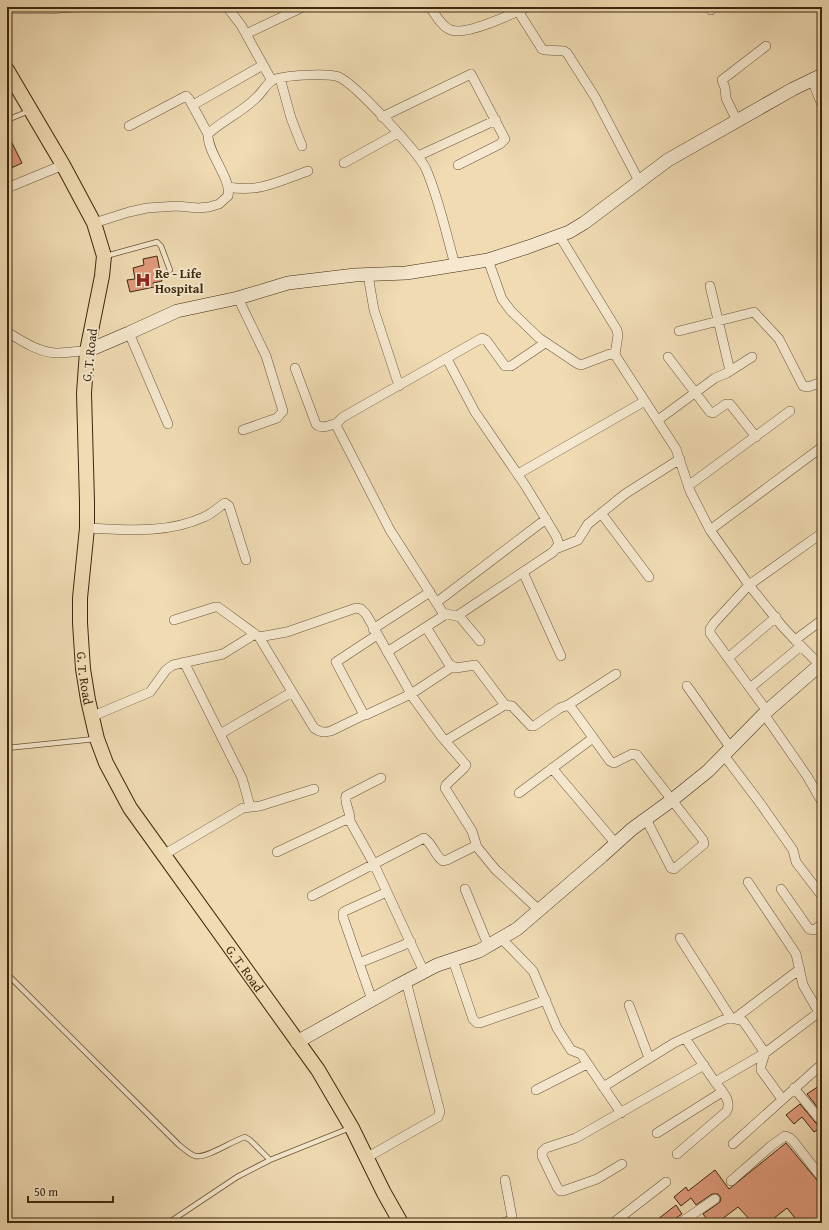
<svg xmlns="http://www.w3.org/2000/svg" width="829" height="1230" viewBox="0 0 829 1230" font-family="'Gentium Book Plus',serif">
<rect width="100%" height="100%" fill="#f0dbb3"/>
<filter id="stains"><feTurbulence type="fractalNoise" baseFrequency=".005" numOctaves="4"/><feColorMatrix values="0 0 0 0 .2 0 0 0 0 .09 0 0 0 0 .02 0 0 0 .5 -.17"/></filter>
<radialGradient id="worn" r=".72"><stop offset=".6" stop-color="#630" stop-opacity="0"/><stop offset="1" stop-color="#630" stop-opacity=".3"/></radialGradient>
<!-- building -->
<path fill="#df997a" stroke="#3d280f" d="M7,133L22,163L7,170Z
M157,256L162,281L153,283L154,287L130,292L127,280L135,279L133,268L144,265L143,259Z
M822,1084V1113L807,1094Z
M800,1104L820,1128L814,1132L802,1117L794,1124L786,1115Z
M786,1143L822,1186V1223H799L787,1208L773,1219L776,1223H753L738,1207L722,1219L725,1223H710L703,1214L720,1202L721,1198L718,1194H712L696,1205L691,1198L681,1206L674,1197L686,1187L688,1191L715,1170L729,1189Z
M676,1205L682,1214L676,1218L674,1223H653Z"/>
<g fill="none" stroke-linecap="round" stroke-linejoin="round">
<!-- lane casing -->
<g stroke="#6a5538" stroke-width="6">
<path id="lane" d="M7,120L29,111
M106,256L157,242L161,246L170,270
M7,748L95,739
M7,974L179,1145C184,1149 189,1154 195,1156C206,1159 232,1141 245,1137L250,1140L270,1160
M168,1223L237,1177L270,1160L350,1128"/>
</g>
<!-- street casing -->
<g stroke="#6a5538" stroke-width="10">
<path id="street" d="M227,7L241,25L272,81
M430,7C435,14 442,27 451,30C466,36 512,14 527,7
M709,7L711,10
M7,9H50L74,7
M518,11L542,49L545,50L564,51L567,53L595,97L639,181
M246,34L303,7
M280,78L291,118L302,146
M812,80L822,105
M193,105L263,65
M382,117L471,74L505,139L500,144L458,165
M737,121L726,98L725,88L722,80L766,46
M129,126L186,96L189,99L208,134
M418,156L496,120
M344,163L398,133
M228,187C258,193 280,181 308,171
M7,188L63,165
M94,223L129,212L147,208L177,206L198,208L209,207L219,204L228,196C232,179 207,153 208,134C222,121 242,112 256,98C262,93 266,84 273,80C283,75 329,73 339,77C355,84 419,153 426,169C439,199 446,233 455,265
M559,235L617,330L618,335L615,355
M488,260L502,299L511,311L539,338L578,364L581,365L610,354L615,355L676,449L690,491L710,530L749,585L782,626L795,640L820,665
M368,275L374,310L399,386
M710,286L730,371
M238,298L266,356L283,411L277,418L243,430
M679,331L754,312L779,339L803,386L808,387L822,382
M7,332C22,341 38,352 56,353C66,353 77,351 87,351
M129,333L168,424
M668,357L710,412L713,413L726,404H730L756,437
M447,359L475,412L525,485L556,536L559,544L553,552L457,616
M295,368L316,424C322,430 330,425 337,423
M658,420L715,378L727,373L752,357
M518,474L645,401
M688,486L790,411
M601,513L649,577
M87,528C127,530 167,534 204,517C212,514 218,507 225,503L229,506L246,560
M710,530L822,447
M558,548L578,540L588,524L625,494L680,459
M523,572L561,656
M437,602L546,519
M443,613L460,617L480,641
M174,620L215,607H218L255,634
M426,627L449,664L456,668L475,665L505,705
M373,629L430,592
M377,635L336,662L364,715H366L411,694L452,667
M259,637L287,632L356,608L361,609L366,614L414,699L441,736L466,765L464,768L446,785L445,788L472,831L477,847
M795,640L822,620
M387,652L440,618L443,616V613L390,530L337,427V423L343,417L482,338L486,340L505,366H511L545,343
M728,658L710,633V629L714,623L749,585L822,533
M184,662L242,778L250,806
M687,686L730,747
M750,688L801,646
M568,705L616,674
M767,711L728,658L776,617
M764,714L807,776L822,802
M91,717L150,692L166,670L173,665L223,654L255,634L259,637L314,728C320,732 323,733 331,731L364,715
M220,734L292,692
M445,741L505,705L512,706L531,726H534L560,708L568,705L573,710L610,761L614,763L632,754L637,755L703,840L704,844L674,869L671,868L646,819
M723,754L760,803L793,850L796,862L822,896
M552,768L616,844
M519,793L593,738
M350,821C351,812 344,804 346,796L381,778
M277,852L345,820L350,821L374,864L424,972
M165,854L243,808L260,806L314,789
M748,882L796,954L803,985L821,1016
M465,889L488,945
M781,889L809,929L814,930L822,924
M312,896L424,838C433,844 435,856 443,861L447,860L475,846L477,847L495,869L539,910
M501,938L533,971L557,1028L571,1050L581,1054L621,1113
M680,938L731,1018
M453,960L473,1019L477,1023H480L546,1000
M359,963L411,942
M372,1000L343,917V913L345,911L387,892
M629,1005L649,1058
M734,1019L800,969
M685,1038L715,1082L765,1053L822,1010
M603,1087L674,1043L723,1020L731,1018L743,1021L765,1053L761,1066V1070L782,1099
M794,1088L822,1122
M536,1090L587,1064
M657,1133L722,1092
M733,1144L822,1064
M677,1154L726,1112C733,1102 722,1091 715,1082
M366,1158L438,1117L440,1112L406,981
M622,1164L597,1179L563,1191H560L557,1187L542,1156V1152L546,1148L576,1138L704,1065
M731,1181L771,1146L785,1136L790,1138L794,1142L822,1178
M503,1223L511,1220L512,1217L505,1180
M613,1223L666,1182
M680,1223L715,1199"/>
</g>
<!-- secondary casing -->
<g stroke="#3d280f" stroke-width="14">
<path id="secondary" d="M87,351L129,333L177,311L238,298L288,283L355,275L406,273L488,260L528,247L569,232L584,223L668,160L793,89L822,75
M297,1042L395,987L437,965L479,951L517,929L602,856L632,829L672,800L708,771L767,711L822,663"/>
</g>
<!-- primary casing -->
<g stroke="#3d280f" stroke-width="16">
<g id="primary">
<path id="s1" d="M7,70L63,165L94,223L104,256L102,276L87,351L84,393L87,502V528L80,598V623L83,669L88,700L97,739L106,763L130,808L318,1070L352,1128L384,1193L401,1223"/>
</g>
</g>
<!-- lane -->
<use href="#lane" stroke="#f5e8ce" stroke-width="4.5"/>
<!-- street -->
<use href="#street" stroke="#f5e8ce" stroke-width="9"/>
<!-- secondary -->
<use href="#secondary" stroke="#f5e8ce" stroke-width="13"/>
<!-- primary -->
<use href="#primary" stroke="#f0dbb3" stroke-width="14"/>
</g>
<!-- icons -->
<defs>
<g id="hospital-bare" transform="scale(1.2)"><path d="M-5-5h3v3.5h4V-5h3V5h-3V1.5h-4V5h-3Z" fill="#8f2418" stroke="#f5e8ce" stroke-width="2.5" paint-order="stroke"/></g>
</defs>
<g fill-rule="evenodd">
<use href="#hospital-bare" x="143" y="280"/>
</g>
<g text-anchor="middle" stroke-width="4" stroke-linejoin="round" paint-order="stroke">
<!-- poi labels -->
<g font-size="13" font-weight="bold" fill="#3d280f" stroke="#f5e8ce" text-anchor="start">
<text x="155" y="278">Re - Life<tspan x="155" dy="15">Hospital</tspan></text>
</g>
<!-- street labels -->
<g font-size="13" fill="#3d280f" stroke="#f5e8ce">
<text transform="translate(89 355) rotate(-83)" y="5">G. T. Road</text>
<text dy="5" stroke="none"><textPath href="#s1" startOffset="635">G. T. Road</textPath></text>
<text dy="5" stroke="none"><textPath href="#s1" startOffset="971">G. T. Road</textPath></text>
</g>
</g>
<!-- margin -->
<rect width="829" height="1230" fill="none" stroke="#f0dbb3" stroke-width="24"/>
<rect x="8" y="8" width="813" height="1214" fill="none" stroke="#3d280f" stroke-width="2"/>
<rect x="12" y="12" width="805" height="1206" fill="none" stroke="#3d280f"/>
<!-- scale -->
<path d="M28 1196v6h85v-6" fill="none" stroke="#3d280f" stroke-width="2"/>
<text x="34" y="1196" font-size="12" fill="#3d280f" stroke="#f5e8ce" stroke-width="3" paint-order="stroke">50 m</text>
<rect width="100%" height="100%" filter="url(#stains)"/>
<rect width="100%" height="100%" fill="url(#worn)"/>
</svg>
